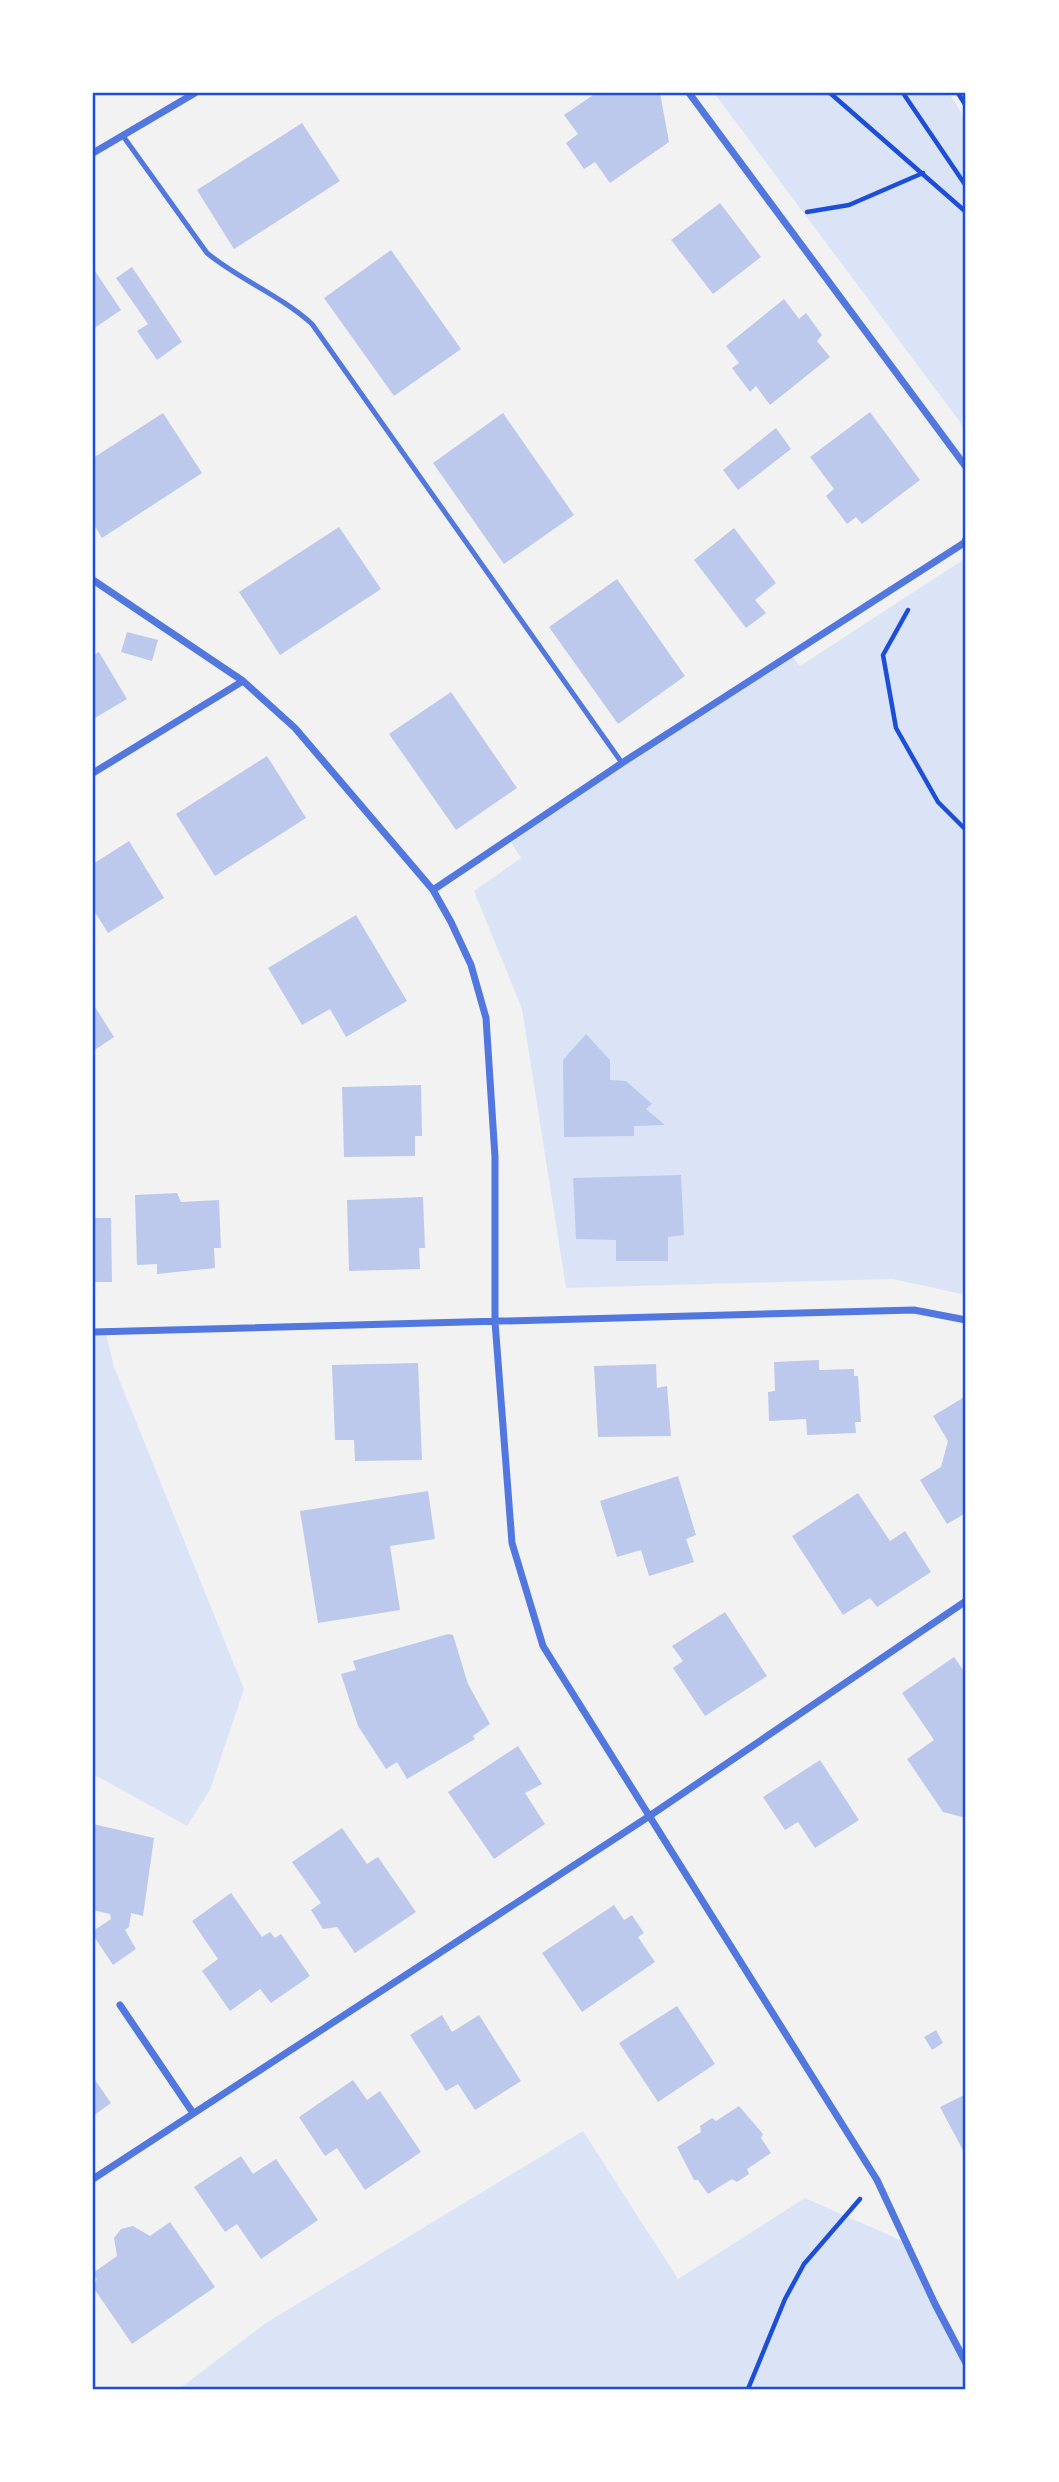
<svg xmlns="http://www.w3.org/2000/svg" width="1059" height="2482" viewBox="0 0 1059 2482" font-family="Barlow,sans-serif">
<rect width="100%" height="100%" fill="#f2f2f2"/>
<!-- green -->
<path fill="#dbe4f7" d="M714,93H949L966,120V430Z
M966,558V1295L893,1279L566,1288L522,1009L474,891L521,858L509,839L791,655L800,666Z
M93,1332L106,1333L114,1367L244,1689L210,1790L187,1826L93,1774Z
M583,2131L678,2279L805,2198L905,2242L966,2363V2389H179L266,2323Z"/>
<!-- building -->
<path fill="#bdc9ec" d="M596,93H660L669,142L610,183L595,162L584,169L566,143L578,134L564,115Z
M302,123L340,181L234,249L197,190Z
M720,203L761,257L713,294L671,240Z
M391,250L461,349L394,396L324,298Z
M132,267L182,342L157,360L137,331L148,324L116,278Z
M93,268L121,310L93,329Z
M784,299L799,319L806,313L822,335L817,341L830,357L770,405L756,386L750,392L732,368L739,363L726,346Z
M870,412L920,480L862,524L856,517L847,524L826,496L834,489L810,457Z
M163,413L202,473L102,538L93,523V458Z
M503,413L574,515L504,564L433,463Z
M776,428L791,449L738,490L723,470Z
M339,527L381,589L280,655L239,592Z
M734,528L776,583L755,600L766,613L746,628L694,560Z
M617,579L685,676L618,724L549,627Z
M127,632L158,640L152,661L121,652Z
M99,652L127,699L93,719V656Z
M451,692L517,788L456,830L389,734Z
M267,756L306,818L215,876L176,814Z
M129,841L164,898L108,933L93,909V864Z
M356,915L407,1001L346,1037L330,1009L302,1025L268,968Z
M93,1004L114,1037L93,1051Z
M586,1034L610,1060V1080L626,1081L652,1104L646,1109L665,1125L634,1126V1136L564,1137L563,1060Z
M421,1085L422,1136H415V1156L344,1157L342,1087Z
M681,1175L684,1235L668,1237V1261H616V1240L576,1239L573,1178Z
M177,1193L181,1202L219,1200L221,1248H214L215,1268L157,1274V1264L137,1265L135,1195Z
M423,1197L425,1248H419L420,1269L349,1271L347,1200Z
M93,1218H111L112,1282H93Z
M819,1360V1370L854,1369V1376H858L861,1422H855L856,1433L807,1435L806,1419L769,1421L768,1392L775,1391L774,1362Z
M418,1363L422,1460L355,1461L354,1440H335L332,1365Z
M656,1364L657,1388L667,1386L671,1436L598,1437L594,1366Z
M966,1396V1513L947,1524L920,1480L941,1467L948,1441L933,1416Z
M678,1476L696,1535L686,1539L694,1562L649,1576L641,1550L617,1557L600,1501Z
M428,1491L435,1539L390,1546L400,1610L318,1623L300,1511Z
M858,1493L890,1541L905,1531L931,1572L877,1607L870,1598L843,1615L792,1536Z
M725,1612L767,1676L705,1716L673,1668L683,1661L672,1646Z
M448,1634L453,1635L468,1684L490,1724L473,1736L475,1739L407,1779L397,1762L386,1769L358,1726L341,1674L356,1670L353,1661Z
M954,1657L966,1674V1818L943,1812L907,1759L934,1740L902,1693Z
M518,1746L542,1784L525,1793L545,1824L494,1859L448,1792Z
M820,1760L859,1820L815,1848L798,1822L785,1830L763,1797Z
M93,1824L154,1838L143,1916L131,1913L129,1927L125,1930L136,1949L113,1965L93,1935V1931L111,1919L110,1914L93,1910Z
M342,1828L367,1864L378,1857L416,1912L355,1953L337,1927L323,1929L311,1910L321,1903L292,1862Z
M231,1893L262,1937L270,1932L275,1938L281,1934L310,1976L271,2003L260,1989L230,2011L202,1971L218,1959L192,1921Z
M614,1905L624,1920L632,1915L644,1933L638,1937L655,1962L582,2012L542,1953Z
M677,2006L715,2064L658,2102L619,2043Z
M442,2015L452,2032L479,2015L521,2081L475,2110L458,2084L446,2091L410,2035Z
M936,2030L943,2043L932,2050L924,2037Z
M93,2077L111,2103L93,2116Z
M353,2080L367,2100L380,2091L421,2152L365,2190L337,2148L325,2156L299,2117Z
M966,2094V2156L940,2107Z
M739,2106L763,2134L761,2138L771,2153L747,2169L749,2174L737,2182L732,2179L708,2194L698,2180H694L677,2147L701,2132L700,2126L712,2118L716,2121Z
M241,2156L253,2174L276,2159L318,2220L261,2259L237,2224L225,2232L194,2187Z
M170,2222L215,2287L132,2344L93,2287L97,2279L93,2273L117,2256L114,2238L121,2229L133,2226L150,2236Z"/>
<g fill="none" stroke-linecap="round" stroke-linejoin="round">
<!-- path -->
<path stroke="#1d4ed8" stroke-width="4.5" d="M830,93L966,212
M903,93L966,186
M958,93L966,106
M807,212L849,205L923,173
M908,610L883,655L896,728L938,802L966,830
M748,2389L785,2299L804,2264L860,2199"/>
<!-- service -->
<path stroke="#5277de" stroke-width="5" d="M123,136L207,253C240,280 280,295 312,324L622,763"/>
<!-- minor -->
<path stroke="#5277de" stroke-width="7" d="M689,93L966,467
M93,153L195,93
M93,580L243,681L295,728L433,890L451,922L471,965L486,1018L495,1157V1322L512,1543L543,1646L877,2180L935,2304L966,2363
M93,773L243,681
M433,890L622,763L964,543L966,539
M93,1332L914,1310L966,1320
M120,2005L193,2113
M93,2179L648,1817L966,1601"/>
</g>
<!-- border -->
<rect width="1059" height="2482" fill="none" stroke="#ffffff" stroke-width="189"/>
<rect x="94" y="94" width="870" height="2294" fill="none" stroke="#1d4ed8" stroke-width="2.5"/>
</svg>
